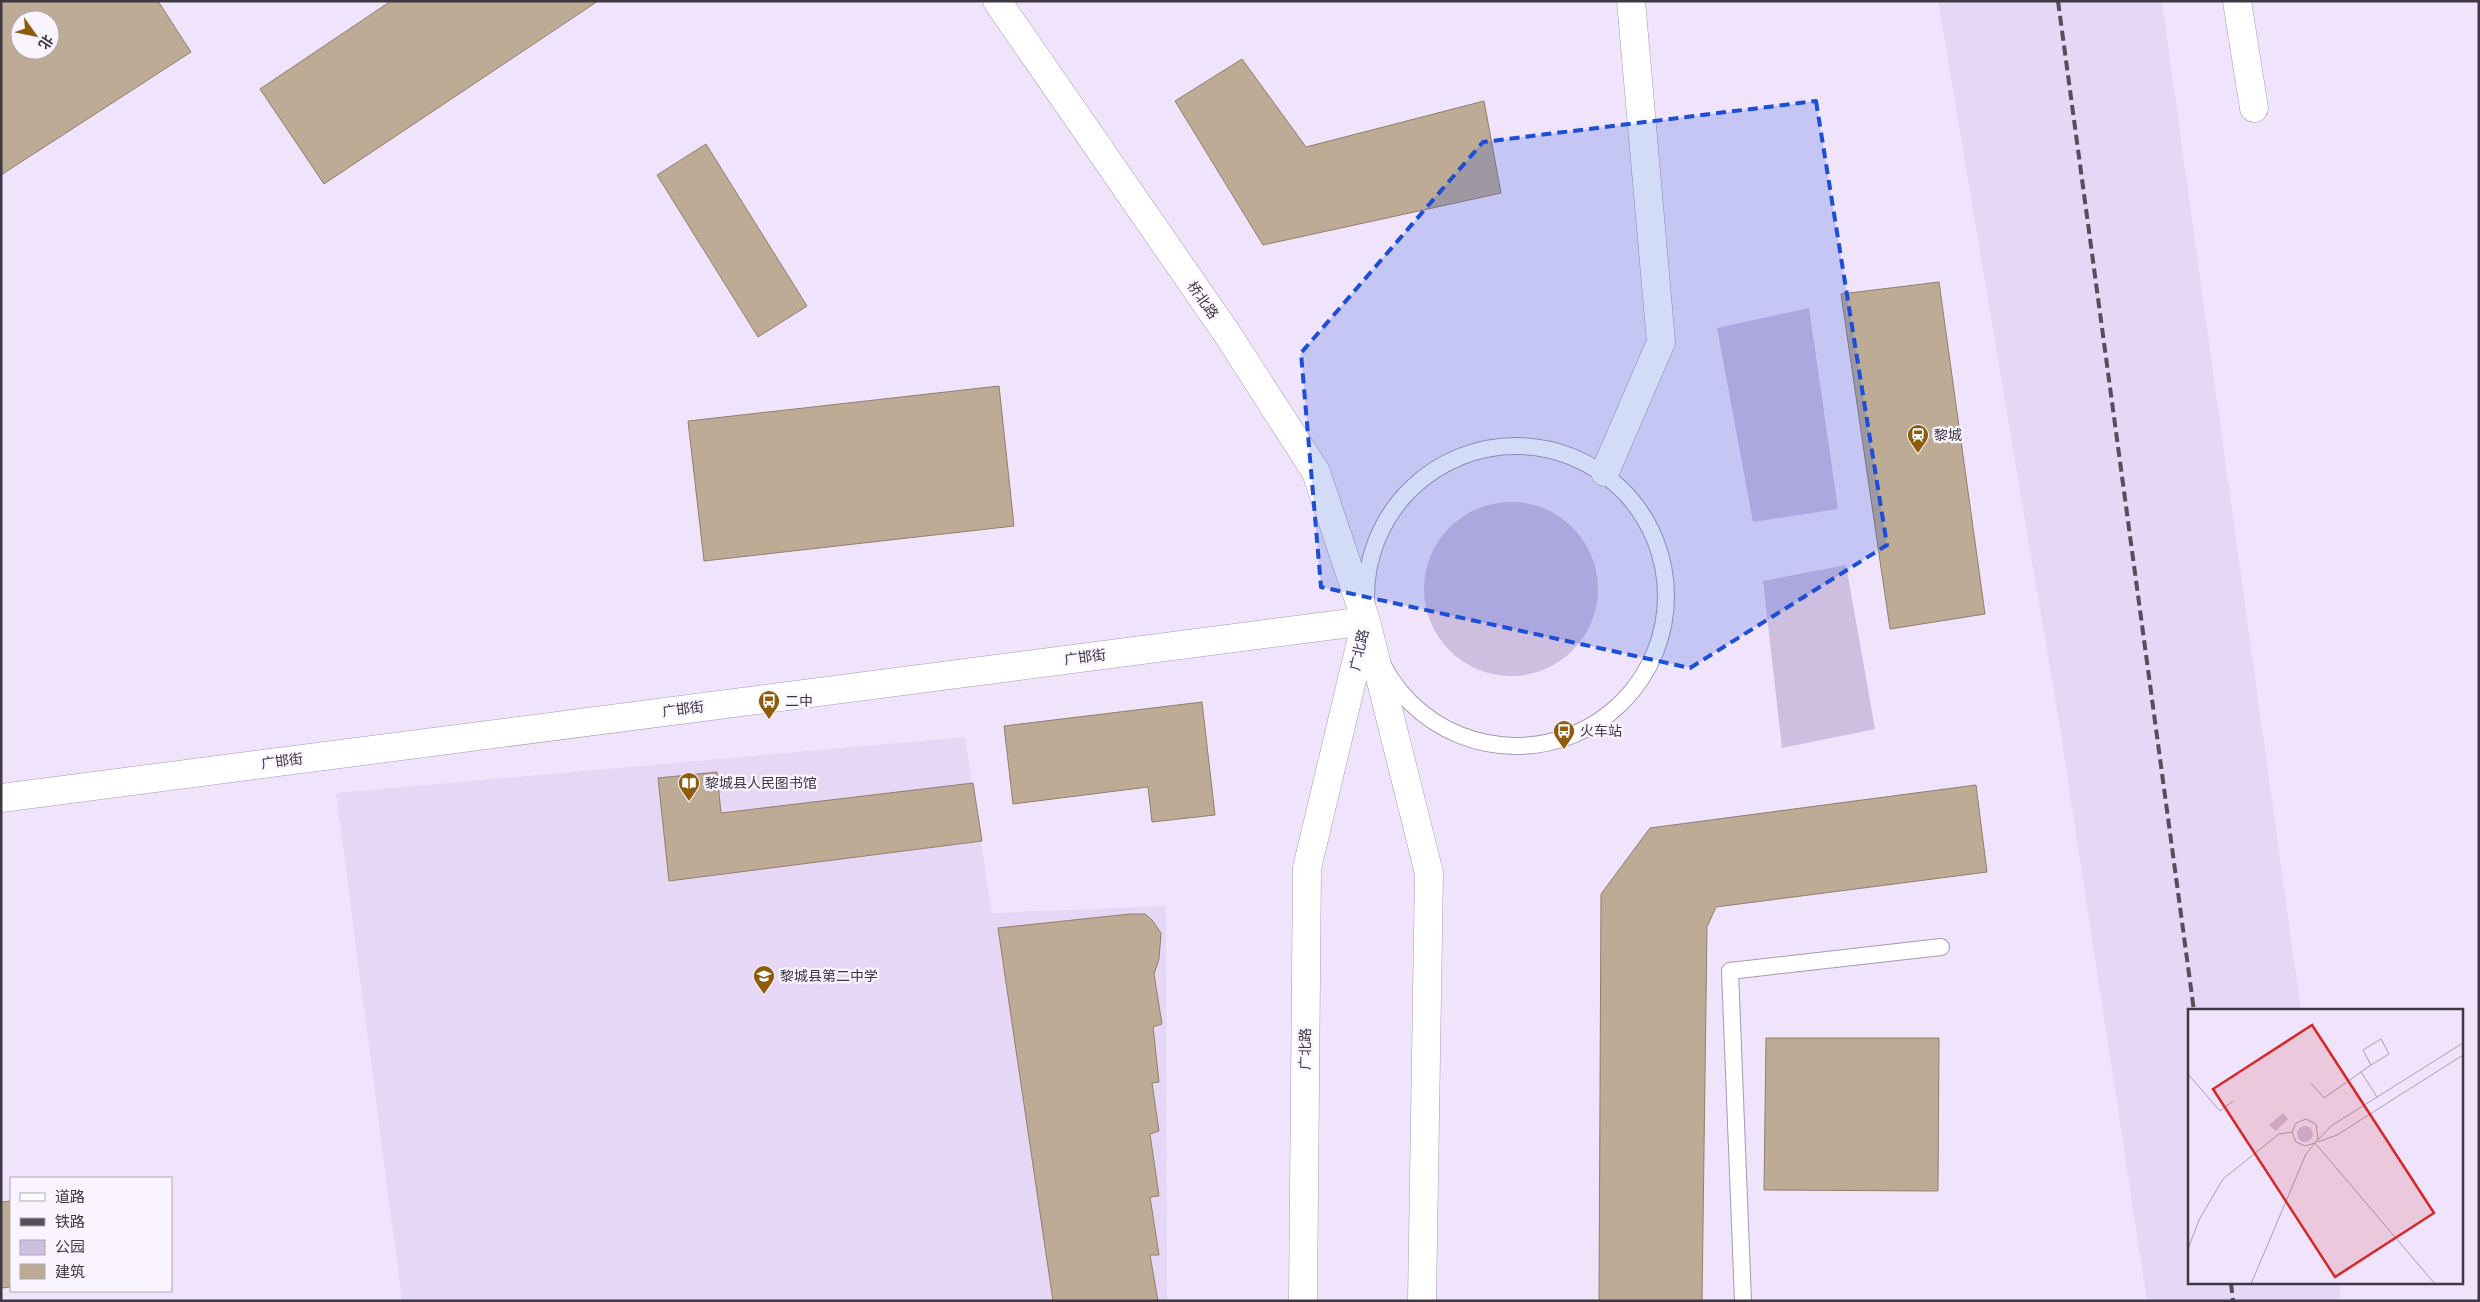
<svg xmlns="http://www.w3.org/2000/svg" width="2480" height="1302" viewBox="0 0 2480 1302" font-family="Cabin,'Noto Sans SC',sans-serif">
<rect width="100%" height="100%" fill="#f0e4fd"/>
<!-- built -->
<path fill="#e7d7f7" d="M1938,1H2162L2301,1011H2189V1283H2339L2341,1301H2147L2061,735Z
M965,737L992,913L1166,906L1167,1301H402L336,793Z"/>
<!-- green -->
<path fill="#cebee0" d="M1809,308L1838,509L1753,522L1717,328Z
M1424 589a87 87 0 1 1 174 0a87 87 0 1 1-174 0Z
M1846,565L1875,729L1782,748L1763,581Z"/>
<!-- building -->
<path fill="#beab96" stroke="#917f6b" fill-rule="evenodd" d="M1,1H158L191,52L1,175ZM20,20H50V50H20Z
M391,1H598L324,184L260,89Z
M1242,59L1306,147L1484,101L1501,193L1263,245L1175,101Z
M706,144L807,306L758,337L657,175Z
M1939,282L1985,614L1890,629L1841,294Z
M999,386L1014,526L704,561L688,421Z
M1202,702L1215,815L1152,822L1148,787L1013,804L1004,726Z
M717,772L721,813L973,783L982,841L669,881L658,778Z
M1976,785L1987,872L1716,907L1707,927L1702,1301H1599L1601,894L1650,828Z
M1130,914H1145L1152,920L1161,933L1159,959L1154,974L1162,1024L1153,1027L1159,1082L1152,1083L1159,1131L1150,1134L1159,1196L1150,1197L1159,1255H1150L1158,1301H1053L998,928Z
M1766,1038H1939L1938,1191L1764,1190Z
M11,1201V1287L1,1288V1202Z"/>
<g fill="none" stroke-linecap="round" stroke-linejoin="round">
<!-- lane casing -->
<g stroke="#a59ab2" stroke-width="18">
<path id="lane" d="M1366 596a150 150 0 1 1 300 0a150 150 0 1 1-300 0Z
M1743,1301L1730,971L1941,947"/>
</g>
<!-- street casing -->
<g stroke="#a59ab2" stroke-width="29">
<path id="street" d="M2237,1L2254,108
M1605,472L1661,342L1631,1"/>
</g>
<!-- secondary casing -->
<g stroke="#a59ab2" stroke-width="29">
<path id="secondary" d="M997,1L1228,335L1316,472L1366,621L1429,873L1422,1301
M1,798L1366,621
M1303,1301L1307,868L1365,625"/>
</g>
<!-- lane -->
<use href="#lane" stroke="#fff" stroke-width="16"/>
<!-- street -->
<use href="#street" stroke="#fff" stroke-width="28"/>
<!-- secondary -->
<use href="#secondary" stroke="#fff" stroke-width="28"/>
<!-- rail -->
<path stroke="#554f5b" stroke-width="4" stroke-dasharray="10 5" stroke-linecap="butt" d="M2058,1L2194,1011
M2231,1283L2233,1301"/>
</g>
<!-- marked area -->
<path fill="#1d4ed8" fill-opacity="0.2" stroke="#1d4ed8" stroke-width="4" stroke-dasharray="10 6" stroke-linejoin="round" d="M1816,101L1887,545L1690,668L1321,587L1301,353L1483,142Z"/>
<!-- icons -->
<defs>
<g id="station-pin" transform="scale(1.125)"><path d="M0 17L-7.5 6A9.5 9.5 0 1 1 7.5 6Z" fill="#8f5c0c" stroke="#f9f4ff"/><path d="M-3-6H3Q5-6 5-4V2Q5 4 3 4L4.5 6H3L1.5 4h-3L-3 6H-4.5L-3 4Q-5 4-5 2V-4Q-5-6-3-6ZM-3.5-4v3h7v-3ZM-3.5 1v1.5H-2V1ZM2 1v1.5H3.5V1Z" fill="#fff"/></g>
<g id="bus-pin" transform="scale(1.125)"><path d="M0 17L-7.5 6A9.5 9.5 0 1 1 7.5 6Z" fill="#8f5c0c" stroke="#f9f4ff"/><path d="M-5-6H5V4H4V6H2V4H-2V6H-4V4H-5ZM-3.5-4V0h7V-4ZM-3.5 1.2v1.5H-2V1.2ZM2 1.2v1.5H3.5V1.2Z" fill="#fff"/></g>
<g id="library-pin" transform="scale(1.125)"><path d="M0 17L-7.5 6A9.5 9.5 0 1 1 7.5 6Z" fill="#8f5c0c" stroke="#f9f4ff"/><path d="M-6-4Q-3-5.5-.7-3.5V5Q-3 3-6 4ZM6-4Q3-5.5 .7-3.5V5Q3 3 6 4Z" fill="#fff"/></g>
<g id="school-pin" transform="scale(1.125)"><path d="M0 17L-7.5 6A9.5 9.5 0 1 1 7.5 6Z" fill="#8f5c0c" stroke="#f9f4ff"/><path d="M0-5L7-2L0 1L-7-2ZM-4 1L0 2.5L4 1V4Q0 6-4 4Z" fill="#fff"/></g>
</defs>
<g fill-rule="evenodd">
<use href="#station-pin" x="1918" y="435"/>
<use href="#bus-pin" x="769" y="701"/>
<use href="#bus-pin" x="1564" y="731"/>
<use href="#library-pin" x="689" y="783"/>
<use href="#school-pin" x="764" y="976"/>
</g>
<g text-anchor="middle" stroke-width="4.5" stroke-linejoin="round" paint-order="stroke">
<!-- street labels -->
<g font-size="14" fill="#3d3842" stroke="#f9f4ff">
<text transform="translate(1203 300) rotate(55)" y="5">桥北路</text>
<text transform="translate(1359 650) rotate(-77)" y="5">广北路</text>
<text transform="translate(1085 657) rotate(-7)" y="5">广邯街</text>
<text transform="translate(683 709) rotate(-7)" y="5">广邯街</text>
<text transform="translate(282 761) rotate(-7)" y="5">广邯街</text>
<text transform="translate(1305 1049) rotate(-89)" y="5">广北路</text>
</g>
<!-- poi labels -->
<g font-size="14" fill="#3d3842" stroke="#f9f4ff" text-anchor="start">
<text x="1934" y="440">黎城</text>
<text x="785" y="706">二中</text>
<text x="1580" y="736">火车站</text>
<text x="705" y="788">黎城县人民图书馆</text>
<text x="780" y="981">黎城县第二中学</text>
</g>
</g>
<!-- overview -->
<g transform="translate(2188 1009)">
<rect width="275" height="275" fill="#f0e4fd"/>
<path d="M95,104L100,110L88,122L81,116ZM109 125a8 8 0 1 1 16 0a8 8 0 1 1-16 0Z" fill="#cebee0"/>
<path fill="none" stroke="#a89fb2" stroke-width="1" d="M173,63L183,56L201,45L193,30L175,41L183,56M0,65L32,102L45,92M123,74L136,89L173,63L189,88M130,133L149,126L275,46M127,134L247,275M127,134L143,117L275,34M0,240L11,211L35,170L91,125L104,123M63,275L118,145L127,134L130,130L128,115L118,110L108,114L104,123L108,133L117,137L127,134"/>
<path fill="#d62828" fill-opacity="0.15" stroke="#d62828" stroke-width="2.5" d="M124,16L246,204L147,268L25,80Z"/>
<rect width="275" height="275" fill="none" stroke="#3d3842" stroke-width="2.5"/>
</g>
<!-- border -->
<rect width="2480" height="1302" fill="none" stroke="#3d3842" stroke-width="5"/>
<!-- legend -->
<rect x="10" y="1177" width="162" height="115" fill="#f9f4ff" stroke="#aea9b3"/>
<rect x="20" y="1193" width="25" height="8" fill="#ffffff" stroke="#aea9b3"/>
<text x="55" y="1202" font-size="15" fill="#3d3842">道路</text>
<rect x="20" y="1218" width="25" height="8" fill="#554f5b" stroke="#aea9b3"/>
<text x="55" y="1227" font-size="15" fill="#3d3842">铁路</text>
<rect x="20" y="1240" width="25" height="15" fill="#cebee0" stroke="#aea9b3"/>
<text x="55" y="1252" font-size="15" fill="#3d3842">公园</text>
<rect x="20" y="1264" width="25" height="15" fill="#beab96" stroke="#aea9b3"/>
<text x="55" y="1277" font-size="15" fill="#3d3842">建筑</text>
<!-- north arrow -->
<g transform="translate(35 35) rotate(123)"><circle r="24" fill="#f9f4ff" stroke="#aea9b3"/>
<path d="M0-4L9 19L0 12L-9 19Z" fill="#8f5c0c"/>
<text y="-8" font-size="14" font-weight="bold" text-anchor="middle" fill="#3d3842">北</text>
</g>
</svg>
